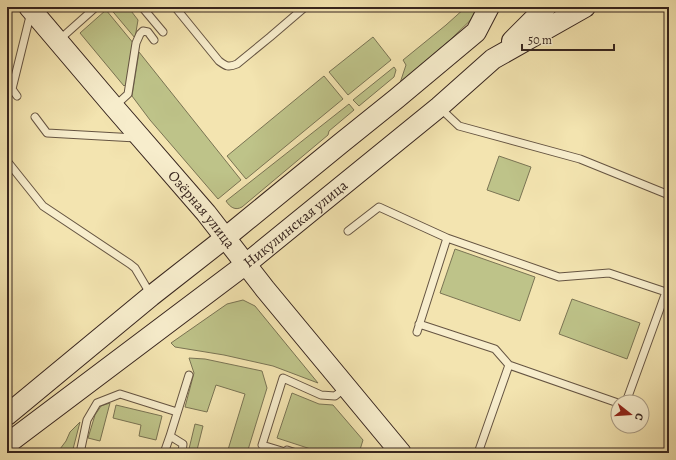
<svg xmlns="http://www.w3.org/2000/svg" width="676" height="460" viewBox="0 0 676 460" font-family="Alegreya,serif">
<rect width="100%" height="100%" fill="#f3e4b0"/>
<filter id="stains"><feTurbulence type="fractalNoise" baseFrequency=".005" numOctaves="4"/><feColorMatrix values="0 0 0 0 .2 0 0 0 0 .09 0 0 0 0 .02 0 0 0 .5 -.17"/></filter>
<radialGradient id="worn" r=".72"><stop offset=".6" stop-color="#630" stop-opacity="0"/><stop offset="1" stop-color="#630" stop-opacity=".3"/></radialGradient>
<!-- green -->
<path fill="#bec389" stroke="#7a7454" d="M109,7H128L138,20L135,38Z
M466,7H484L449,41L400,83L406,65L403,60L446,25Z
M106,10L134,44L128,82L124,86L80,33Z
M373,37L391,60L348,95L329,72Z
M139,52L241,180L218,199L150,120L132,96Z
M394,67L396,70L394,77L359,106L353,100Z
M324,76L343,99L246,179L227,156Z
M349,104L354,110L329,131L328,135L242,207C235,211 230,207 226,201Z
M499,156L531,167L519,201L487,190Z
M455,249L535,277L520,321L440,293Z
M572,299L640,323L627,359L559,334Z
M243,300L255,306L318,383L273,366L224,355L175,347L171,343L227,304Z
M189,358L205,359L262,371L267,388L247,453H227L245,394L216,385L207,412L185,407L194,373Z
M292,393L319,404L333,405L363,440L359,453H323L277,438Z
M110,403L100,441L88,438L95,415L101,406Z
M116,405L162,416L156,440L139,436L141,425L113,418Z
M80,422L72,453H57L66,441L70,432Z
M195,424L203,426L197,450L208,453H188Z"/>
<g fill="none" stroke-linecap="round" stroke-linejoin="round">
<!-- lane casing -->
<g stroke="#655442" stroke-width="9">
<path id="lane" d="M142,7L163,32
M175,7L219,61C226,66 228,68 237,64L270,37L305,7
M59,40L96,7
M17,96L12,89L31,12
M115,106L128,94L136,43L140,34L143,31L148,32L154,40
M440,108L459,126L580,159L669,195
M35,117L47,133L136,138
M7,161L43,206L130,264L135,268L151,295
M348,231L379,207L447,238L417,332
M447,238L559,277L609,273L666,292L626,402
M419,324L495,349L509,365L618,403
M285,452L262,445L283,378L321,395L335,396L345,388
M80,453L87,420L97,403L120,394L177,412
M164,453L170,436
M182,453L183,444L170,436L189,375
M283,453L287,450L296,453
M478,453L509,365"/>
</g>
<!-- secondary casing -->
<g stroke="#36241e" stroke-width="22">
<g id="secondary">
<path id="s1" d="M29,7L114,107L206,213L265,289L401,453"/>
<path d="M512,41L546,7"/>
<path d="M7,415L151,296L225,238L340,144L396,99L476,32L489,7"/>
<path id="s2" d="M7,444L246,264L439,107L493,59L585,7"/>
</g>
</g>
<!-- lane -->
<use href="#lane" stroke="#f7edcc" stroke-width="7"/>
<!-- secondary -->
<use href="#secondary" stroke="#f7edcc" stroke-width="20"/>
</g>
<g text-anchor="middle" stroke-width="3" stroke-linejoin="round" paint-order="stroke">
<!-- street labels -->
<g font-size="15" fill="#36241e" stroke="#f7edcc">
<text dy="5" stroke="none"><textPath href="#s1" startOffset="266">Озёрная улица</textPath></text>
<text dy="5" stroke="none"><textPath href="#s2" startOffset="363">Никулинская улица</textPath></text>
</g>
</g>
<!-- margin -->
<rect width="676" height="460" fill="none" stroke="#f3e4b0" stroke-width="24"/>
<rect x="8" y="8" width="660" height="444" fill="none" stroke="#36241e" stroke-width="2"/>
<rect x="12" y="12" width="652" height="436" fill="none" stroke="#36241e"/>
<!-- north arrow -->
<g transform="translate(630 414) rotate(107)"><circle r="19" fill="#f7edcc" stroke="#aa9d86"/>
<path d="M0-3L7 15L0 10L-7 15Z" fill="#8f2418"/>
<text y="-6" font-size="11" font-weight="bold" text-anchor="middle" fill="#36241e">С</text>
</g>
<!-- scale -->
<path d="M522 44v6h92v-6" fill="none" stroke="#36241e" stroke-width="2"/>
<text x="528" y="44" font-size="12" fill="#36241e" stroke="#f7edcc" stroke-width="3" paint-order="stroke">50 m</text>
<rect width="100%" height="100%" filter="url(#stains)"/>
<rect width="100%" height="100%" fill="url(#worn)"/>
</svg>
